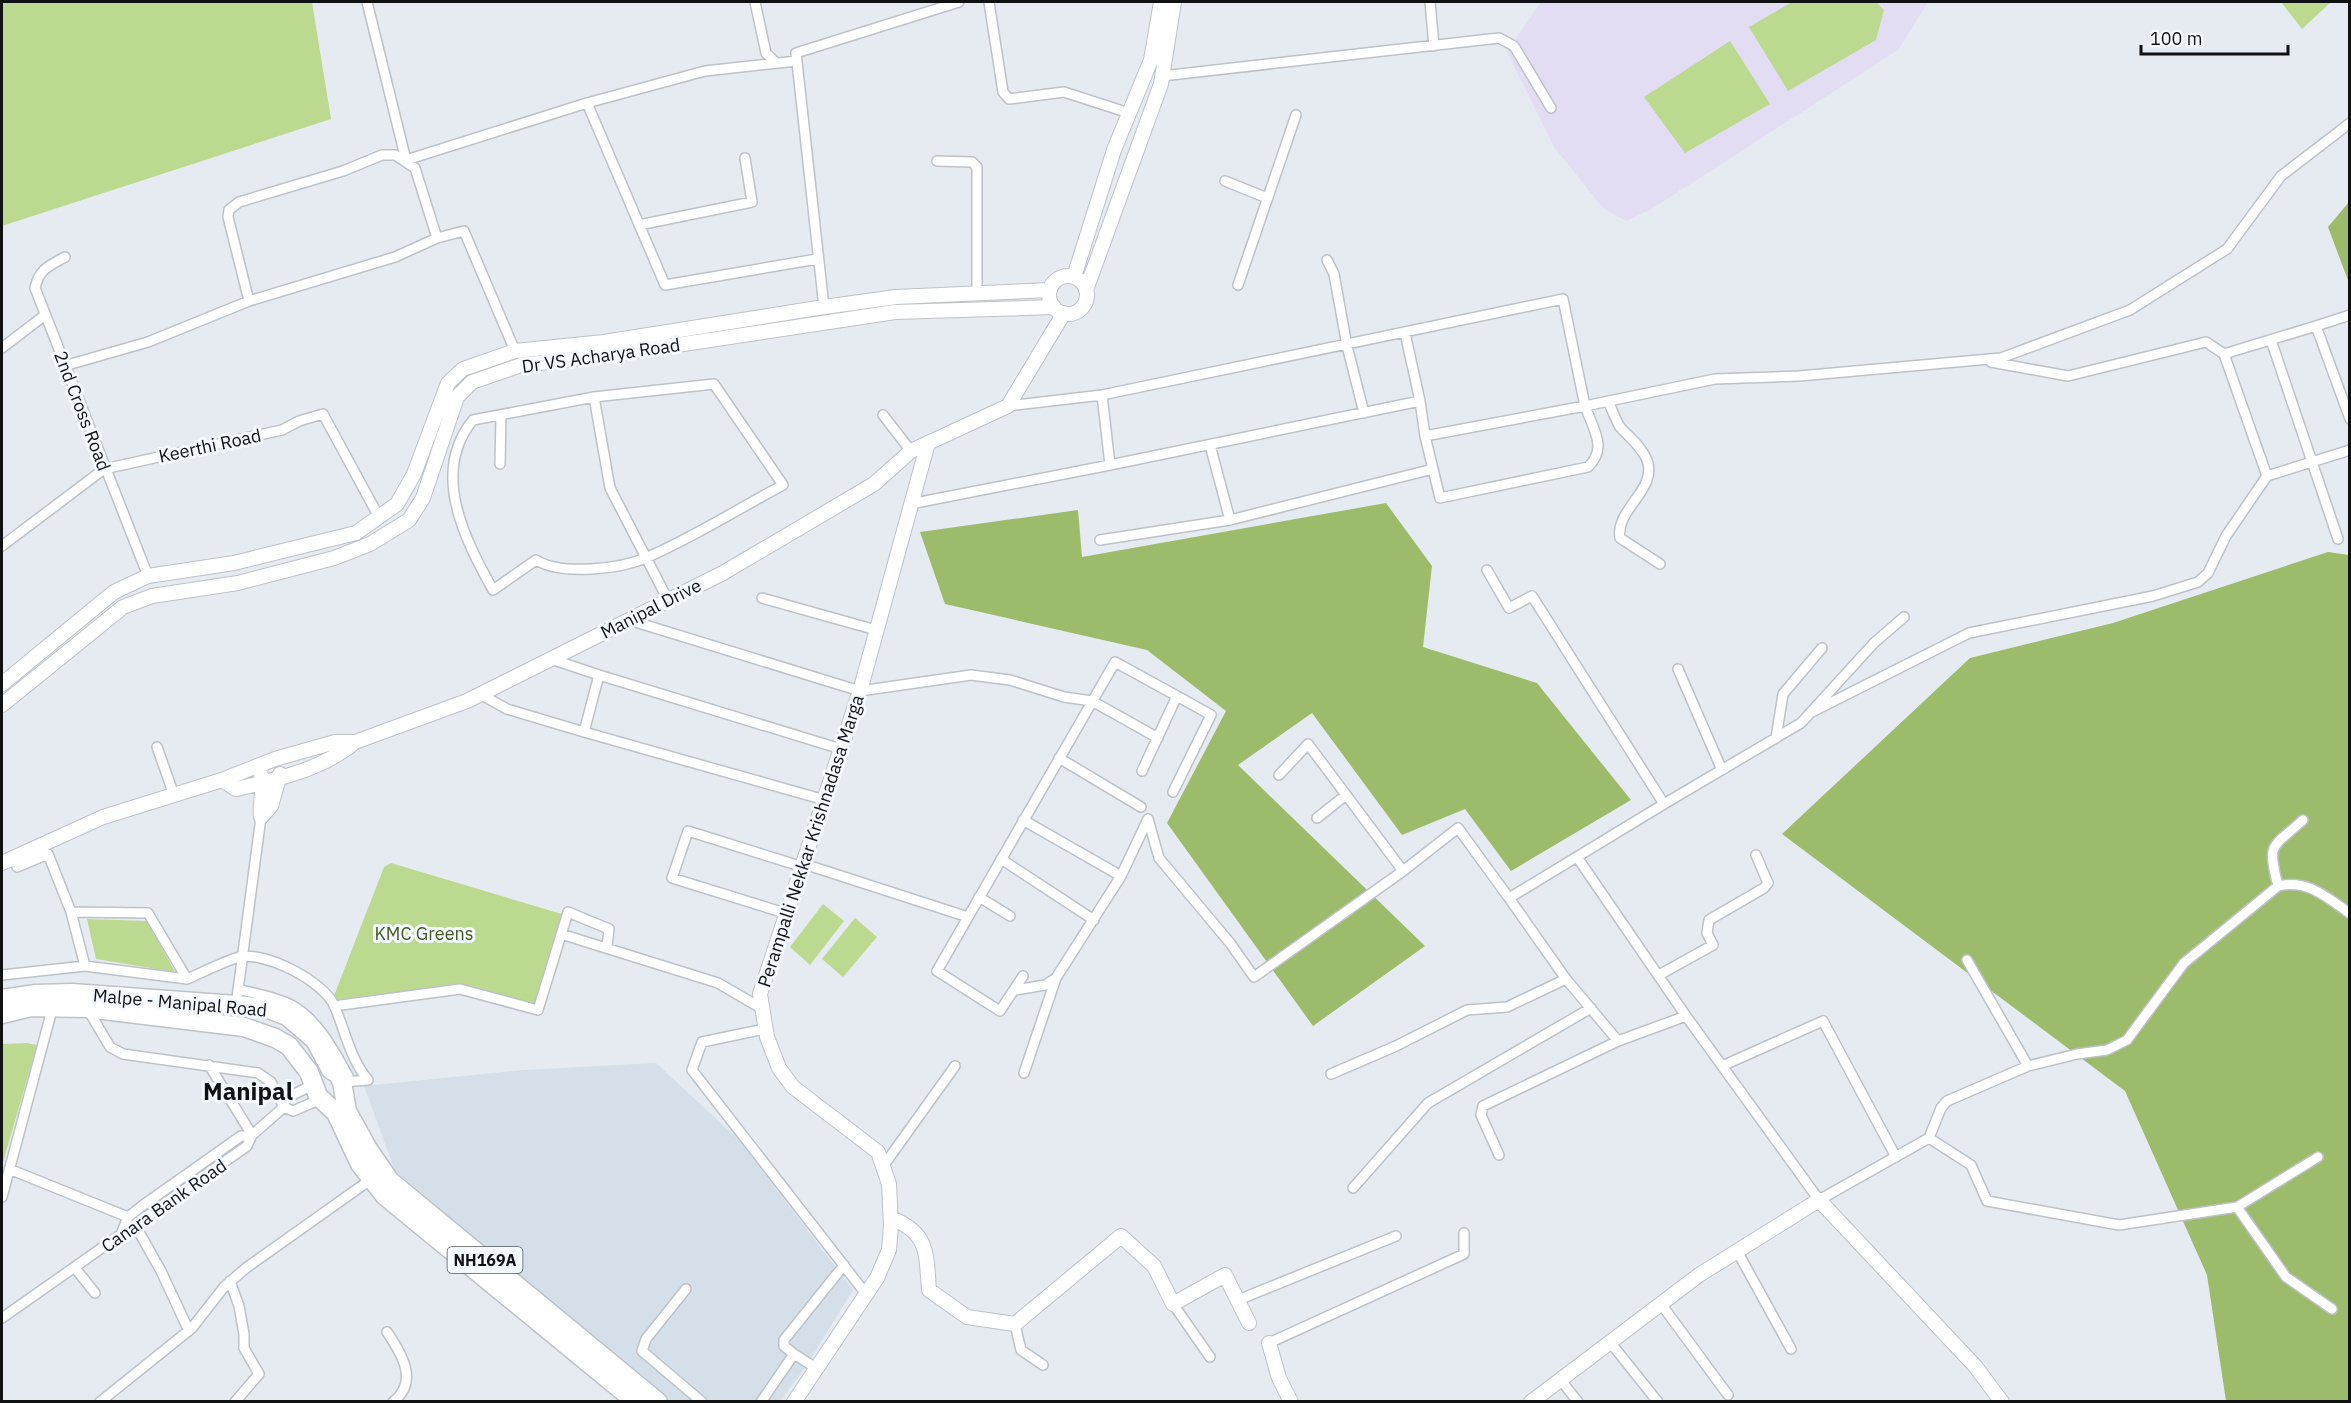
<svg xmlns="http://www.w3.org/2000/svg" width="2351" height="1403" viewBox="0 0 2351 1403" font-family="'IBM Plex Sans',sans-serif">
<rect width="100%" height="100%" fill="#e6ebf1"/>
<!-- commercial -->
<path fill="#e2ddf3" d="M1541,2H1928L1898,50L1650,210L1626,221L1603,208L1554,147L1507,52Z"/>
<!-- built -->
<path fill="#d4dfea" d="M656,1063L739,1140L853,1290L805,1368L780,1401H669L655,1391L395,1171L364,1086L523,1070Z"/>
<!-- green -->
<path fill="#bcda8f" d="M2,2H312L331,119L2,226Z
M1792,2H1876L1884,10L1876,40L1788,91L1749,27Z
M2281,2H2331L2302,29Z
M1730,41L1770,104L1685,153L1644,97Z
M391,863L565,915L537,1009L461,989L330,1006L384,867Z
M823,904L844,921L810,965L790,947Z
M855,918L877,937L843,977L822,959Z
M87,919L147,921L175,972L96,959Z
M27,1043L37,1045L2,1166V1044Z"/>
<!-- forest -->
<path fill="#9cbc6b" d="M2349,202V283L2328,227Z
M1386,503L1432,566L1423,647L1537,683L1631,800L1511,871L1465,809L1402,835L1312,713L1238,765L1425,946L1313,1026L1167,823L1226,711L1147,650L945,604L920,532L1078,510L1082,557Z
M2328,552L2349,555V1401H2226L2207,1275L2125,1091L1782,834L1970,658L2113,623Z"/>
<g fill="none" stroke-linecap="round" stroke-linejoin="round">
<!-- street casing -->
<g stroke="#bdc2c8" stroke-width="12">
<path id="street" d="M367,2L406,160L587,103
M755,2L766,53L775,62
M989,2L1003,92L1009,99L1064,92L1129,113
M1430,2L1434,46
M797,61L705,71L587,103L665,285L817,259
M1162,76L1499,38L1514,46L1551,108
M937,161L972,162L977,167V294
M1225,181L1267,198
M639,225L752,202L745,158
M65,257C49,266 39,269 35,288L148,576
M1327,260L1334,274L1347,346L1364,413
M1238,285L1296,115
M249,301L228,217L229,210L239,202L343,171L382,155H395L415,168L437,238
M824,307L796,53L959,2
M2316,326L2350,315
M1405,333L1420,401
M2271,340L2338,539
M2,348L45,315
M2224,354L2316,326L2350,419
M64,366L148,342L249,301L395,257L437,238L464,231L515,351
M1102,395L1110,465L1420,401L1425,436
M594,397L714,384L783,485C738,509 694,537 648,557C621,569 562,576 536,560L493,590C465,540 430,472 473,420L594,397L610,488L668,600
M1608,401C1612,409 1615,419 1620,427C1629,437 1642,447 1647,460C1658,490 1615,509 1620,538L1660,564
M1008,406L1102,395L1563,299L1585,406L1425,436L1440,498L1588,467C1608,448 1593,429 1585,406L1715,379L1799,376L2001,358L2130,310L2227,249L2281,176L2350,123
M883,415L911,451
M500,464L501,415
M2267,476L2350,450
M910,504L1110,465
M1230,520L1433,469
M1100,540L1230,520L1210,445
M2,546L104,469L282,430L299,421L323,414L379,517
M762,598L876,630
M629,620L860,691L971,675L1010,680L1064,697L1092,701L1158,738
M551,659L599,675
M1678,669L1722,770
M480,694L507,709L584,732
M1812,712L1969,633L2153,596L2198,582L2208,573L2226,536L2267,476L2224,354L2206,342L2068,376L1991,362
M1776,738L1783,694L1822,648
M157,747L174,795
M1059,758L1141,807
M1279,775L1308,744L1403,871L1458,828L1509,898
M1173,792L1211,715L1177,696
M825,800L584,732L599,675L841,749
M1664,804L1801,723L1874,643L1904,617
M1317,818L1346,795
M1148,819L1159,858L1230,943L1254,977L1403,871
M1023,820L1121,876
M1577,857L1686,1016
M1001,859L1094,920
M804,864L968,917
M17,867L48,854L71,912L148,913L187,979C204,972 222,962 239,957C265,951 323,981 334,1005C345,1030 350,1059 368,1080
M2278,886C2267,842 2271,849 2303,820
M979,897L1010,916
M71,912L85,966L187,979
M788,914L672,878L688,831L803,867
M561,934L718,983L761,1008
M1967,960L2028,1066
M2,975L85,966
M1659,975L1713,945L1707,933L1709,920L1764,888L1768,883L1756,855
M1023,976L1000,1011L937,971L1115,662L1177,696L1142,771
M1566,979L1618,1041L1686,1016L1819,1200L1929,1138L1941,1108L1947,1101L2028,1066L2077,1054L2107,1050L2127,1040L2184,963L2278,886C2307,879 2327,897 2349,913
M238,989C255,994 277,997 293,1006C319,1021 334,1051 348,1076
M1015,990L1045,985L1056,978L1121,876L1148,819
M236,1005L261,817
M334,1006L460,989L538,1010L568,912L609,929L607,946
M87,1008L110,1047L123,1054L258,1073L271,1082L284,1107
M765,1029L702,1042L692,1070L866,1294
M209,1065L252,1135
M1722,1066L1823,1021L1896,1157
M1024,1073L1056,978
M1331,1074L1396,1046L1467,1010L1507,1007L1566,979L1509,898L1664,804L1532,596L1509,608L1487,570
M342,1082L368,1080
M284,1107L293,1111L321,1099
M284,1107L286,1098L313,1085
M1929,1138L1971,1165L1987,1201L2119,1225L2237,1207L2318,1157
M1499,1155L1481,1115L1483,1106L1618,1041
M884,1165L955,1066
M9,1169L128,1217
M1353,1188L1428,1103L1591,1008
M2,1197L53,1006
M2237,1207L2286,1277L2332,1309
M135,1225L161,1271L189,1331
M122,1232L128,1217L142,1206L241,1136L252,1135
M1737,1251L1791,1349
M75,1268L95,1293
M230,1281L239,1306L244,1334V1348L259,1374L235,1402
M686,1289L646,1339L642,1351L702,1402
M1238,1300L1396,1236
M1173,1304L1210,1357
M1661,1304L1728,1395
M2,1318L247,1146L252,1135L284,1107
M1015,1324L1021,1350L1043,1365
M387,1332C402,1354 419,1382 393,1402
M1610,1342L1658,1402
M1269,1343L1464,1254V1233
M794,1354L784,1346V1340L844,1265
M1560,1379L1578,1402
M100,1402L192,1328L224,1287L246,1268L370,1180
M761,1402L794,1354L816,1368"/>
</g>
<!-- secondary casing -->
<g stroke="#bdc2c8" stroke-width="16">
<path id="secondary" d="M1049 295a19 19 0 1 1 38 0a19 19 0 1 1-38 0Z
M1074,277L1114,150L1151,60L1161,2
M1086,290L1161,84L1174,2
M2,684L114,592L148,576L234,563L356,533L397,504L414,474L448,383L463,369L515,351L604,342L824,307L896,297L1050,290
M2,705L123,607L152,596L238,583L334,558L370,544L409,520L423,498L457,397L472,382L521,365L604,356L895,312L1054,307
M222,780L236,789C275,780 324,769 355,742
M261,817L271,806L280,774
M261,817C259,803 265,789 261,775
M2,863L103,817L222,780L275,759L335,742H355L467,701L723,573L874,484L911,451L928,443
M891,1218C929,1233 926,1253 929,1290L967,1317L1015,1324L1121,1236L1154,1266L1173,1304L1225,1275L1249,1323
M1269,1343L1279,1378L1291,1402
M794,1402L877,1278L889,1250L891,1225L889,1184L878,1152L793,1087L779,1068L767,1037L760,994L860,691L928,443L1008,406L1064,313
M1531,1402L1699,1275L1819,1200L1975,1366L2002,1402"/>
</g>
<!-- highway casing -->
<g stroke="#bdc2c8" stroke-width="21">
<path id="highway" d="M2,999L36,994L72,993L236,1005L266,1008L287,1016L315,1040L331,1070L338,1074L342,1082L347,1111L368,1149L390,1181L658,1402
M2,1014L31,1007L87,1008L244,1027L275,1038L289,1046L309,1072L318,1096L336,1113L360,1164L385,1196L636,1402"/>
</g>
<!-- street -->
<use href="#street" stroke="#fff" stroke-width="9"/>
<!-- secondary -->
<use href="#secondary" stroke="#fff" stroke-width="14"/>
<!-- highway -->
<use href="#highway" stroke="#fff" stroke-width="18"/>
</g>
<g text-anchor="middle" stroke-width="6" stroke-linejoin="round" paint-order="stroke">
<!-- shield labels -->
<rect fill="#f3f9fe" stroke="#54575a" stroke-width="1.5" x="447.5" y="1247" width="75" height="26" rx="4.5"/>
<g font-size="16" font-weight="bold" fill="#101113">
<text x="485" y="1266">NH169A</text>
</g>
<!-- street labels -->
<g font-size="18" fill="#101113" stroke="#f3f9fe">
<text transform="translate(601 356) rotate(-8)" y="6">Dr VS Acharya Road</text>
<text transform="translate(82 411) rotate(69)" y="6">2nd Cross Road</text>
<text transform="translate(210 446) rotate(-12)" y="6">Keerthi Road</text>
<text transform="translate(651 609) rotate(-27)" y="6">Manipal Drive</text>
<text transform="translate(811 841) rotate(-72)" y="6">Perampalli Nekkar Krishnadasa Marga</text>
<text transform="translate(180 1003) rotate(5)" y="6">Malpe - Manipal Road</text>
<text transform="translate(164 1206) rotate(-35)" y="6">Canara Bank Road</text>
</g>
<!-- park labels -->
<g font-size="18" fill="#44581f" stroke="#f3f9fe">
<text x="424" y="940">KMC Greens</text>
</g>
<!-- district labels -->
<g font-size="24" font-weight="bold" fill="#101113" stroke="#f3f9fe">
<text x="248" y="1100">Manipal</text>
</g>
</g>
<!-- border -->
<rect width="2351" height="1403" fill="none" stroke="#101113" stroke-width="6"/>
<!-- scale -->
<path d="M2141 45v9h147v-9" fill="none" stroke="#101113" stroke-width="3"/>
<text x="2150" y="45" font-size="18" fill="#101113" stroke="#f3f9fe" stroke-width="4.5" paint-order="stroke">100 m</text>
</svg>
